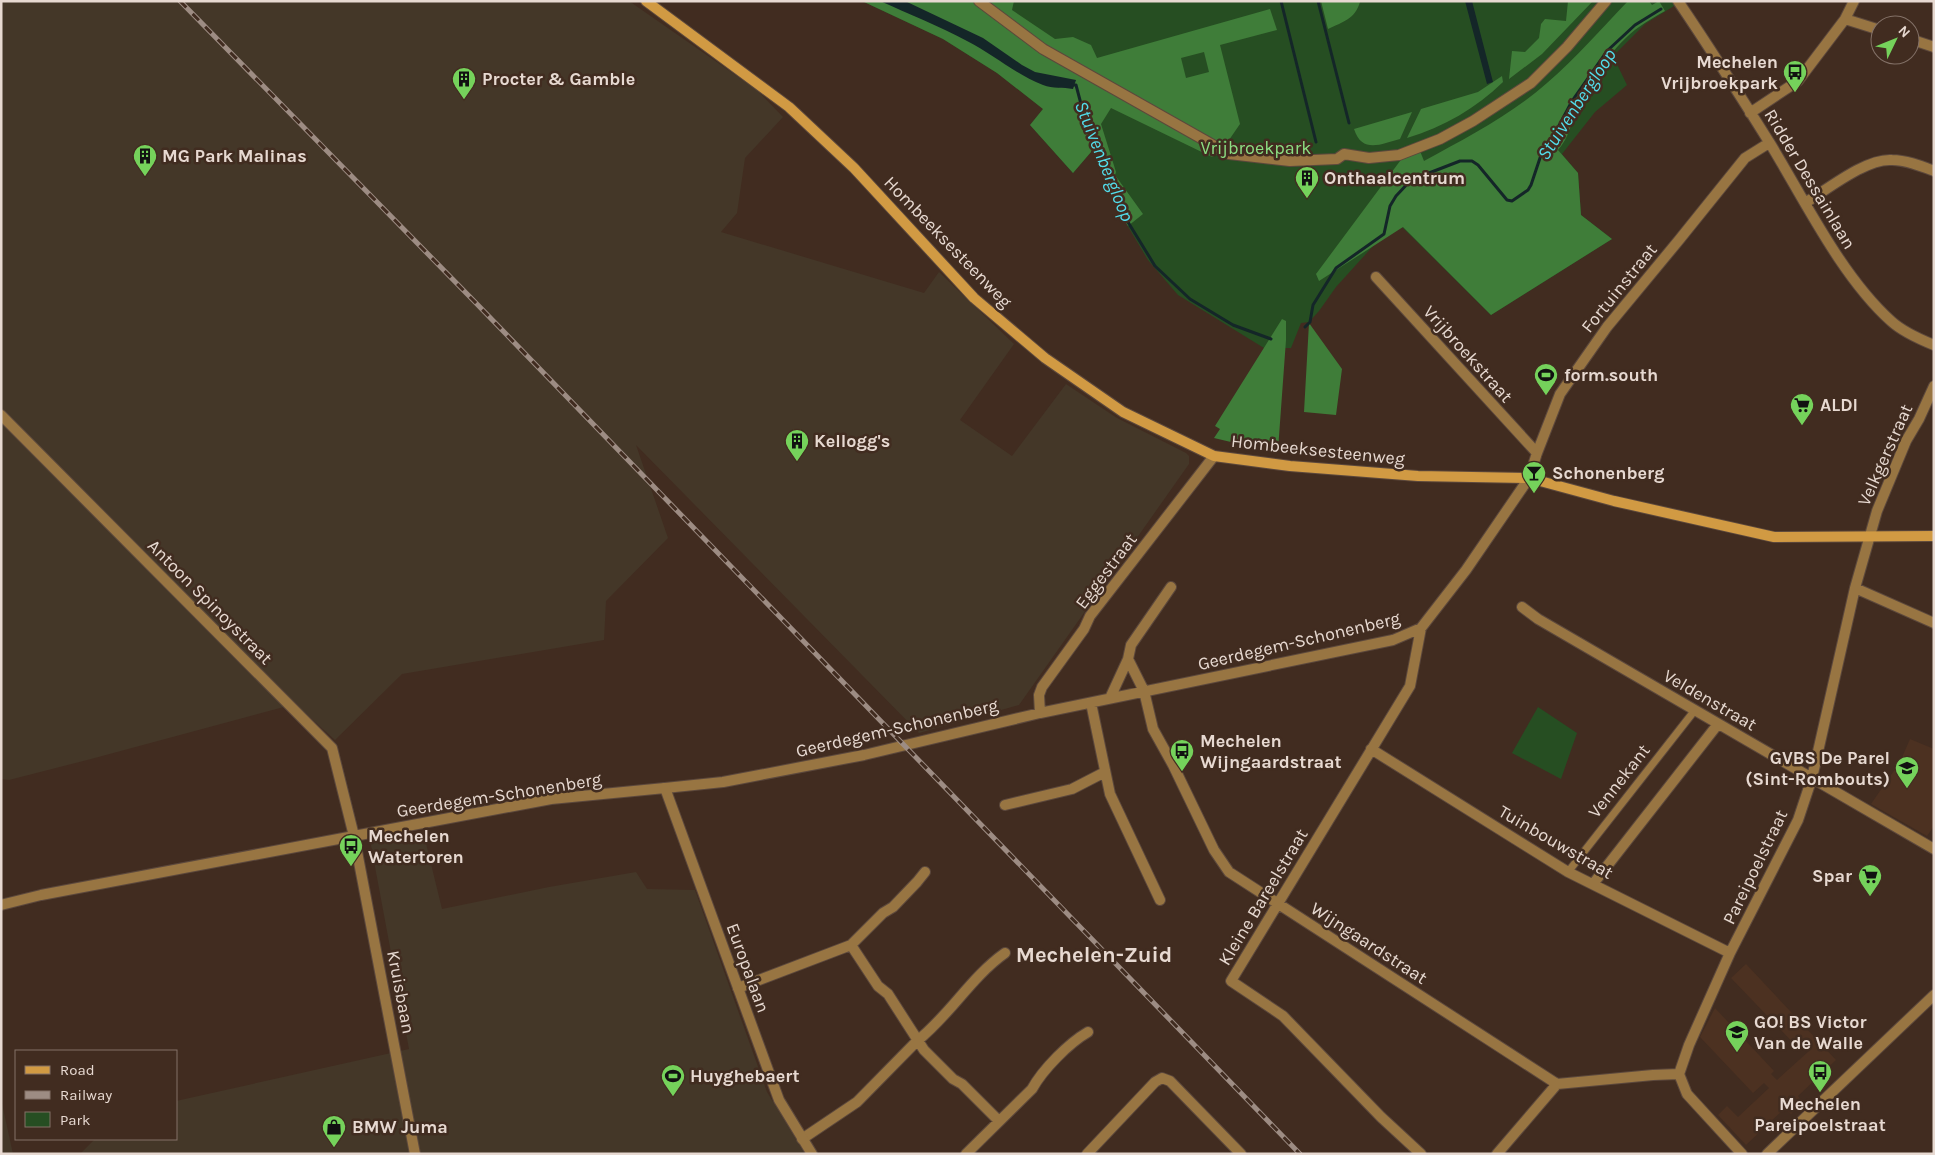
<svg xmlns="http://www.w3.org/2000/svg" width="1935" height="1155" viewBox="0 0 1935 1155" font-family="Karla,sans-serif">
<rect width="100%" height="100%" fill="#412c20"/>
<!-- industrial -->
<path fill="#443728" d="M1,1H629L757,90L783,117L745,158L737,213L721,232L924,293L939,272L1014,344L960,420L1012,456L1066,384L1117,418L1186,453L1189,456V464L1019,705L919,733L636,445L668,538L606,601L604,640L402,674L335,740L295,704L91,759L9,780L1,779Z
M423,831L442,909L549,887L636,872L647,889L695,890L767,1092L805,1154H80L95,1139H176V1101L409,1049L370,840Z
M1,1099L13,1154H1Z"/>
<!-- built -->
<path fill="#4c3121" d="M1910,739L1934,749V826L1927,836L1871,804L1900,762Z
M1746,964L1836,1060L1798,1096L1803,1102L1791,1114L1785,1108L1746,1145L1718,1115L1727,1106L1738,1117L1769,1088L1764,1083L1753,1093L1700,1037L1715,1008L1774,1071L1771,1074L1777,1080L1809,1051L1804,1046L1800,1050L1731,978Z"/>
<!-- green -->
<path fill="#264e22" d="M862,1H1682L1645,24L1613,56L1627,85L1595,112L1562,154L1578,173L1581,215L1612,239L1491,315L1402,227L1374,245L1336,287L1319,311L1309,322L1301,323L1291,348H1264L1178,295L1148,260L1123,218L1097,145L1073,173L1030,125L1043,109L997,73L943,39Z
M1538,707L1577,733L1561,779L1512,753Z"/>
<!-- forest -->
<path fill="#3f7d39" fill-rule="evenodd" d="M862,1H1014L1012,10L1055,39L1073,37L1091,45L1097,58L1270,9L1277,30L1220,45L1240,124L1220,153L1212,157L1111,108L1101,124L1116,172L1115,175L1143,214L1128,226L1123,218L1097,145L1073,173L1030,125L1043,109L997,73L943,39ZM1204,52L1209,72L1186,78L1181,58Z
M1321,1H1359L1360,2C1355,19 1343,22 1328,29Z
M1568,1H1593L1542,54L1509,79L1512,51L1525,52L1539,38L1541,24L1545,19L1566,21Z
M1628,1H1649L1652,5L1659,1L1665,11C1656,16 1647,21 1639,27C1617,42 1586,84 1577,108C1571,123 1569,138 1558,150L1578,173L1581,215L1612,239L1491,315L1403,227L1319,281L1316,274L1403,157L1420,151L1424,161C1466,138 1511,115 1547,83C1576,58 1602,28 1628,1Z
M1502,76L1503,82C1476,108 1444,127 1407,138L1421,109L1478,92Z
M1412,112L1400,139C1381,144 1362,154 1354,129Z
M1282,319L1286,321V340L1278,450L1273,452L1214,438L1220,429L1215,426Z
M1309,323L1342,369L1336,415L1304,412Z"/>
<!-- water -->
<path fill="#142628" d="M880,1H905L983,38L1022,65L1035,72L1076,80L1073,89C1063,87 1053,89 1043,85C1015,74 993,54 967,41C939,26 909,14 880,1Z
M1465,1H1472L1493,82L1487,84Z"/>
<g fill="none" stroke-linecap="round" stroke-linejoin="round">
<!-- stream -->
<path stroke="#142628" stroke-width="3" d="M1281,1L1316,142
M1318,1L1349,123
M1072,85H1076L1086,123L1097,143L1123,214L1155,266L1190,299L1233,325L1271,339
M1305,327L1310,322L1313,305L1336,268L1384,234L1390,206L1396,196L1411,180L1460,161H1472L1478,165L1507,200L1512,201L1528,190L1531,185L1542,152L1551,141L1572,101L1607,51L1635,25L1661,9"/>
<!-- pedestrian casing -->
<g stroke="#5c483c" stroke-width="9">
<path id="pedestrian" d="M1568,872L1695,710"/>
</g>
<!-- minor casing -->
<g stroke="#5c483c" stroke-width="12">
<path id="minor" d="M979,1L1043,49L1229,154L1290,161L1337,159L1344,154L1369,158L1399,155L1440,139L1473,121L1531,83L1567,47L1606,1
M1678,1C1710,48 1741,97 1771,145C1805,201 1842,277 1891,321C1903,332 1919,339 1934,345
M1845,19L1880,30
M1910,39L1934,47
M1750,113L1798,81L1845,19L1854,1
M1805,203C1828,189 1866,158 1892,160C1906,160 1921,166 1934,171
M1376,277L1537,453
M1855,588L1934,623
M1522,607L1538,619L1934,849
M1128,659L1144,691L1153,729L1173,765L1214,850L1229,872L1557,1084L1653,1075L1679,1074
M1110,698L1128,659L1131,645L1171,587
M1091,703L1110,794L1160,900
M1040,713L1039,695L1042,687L1084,629L1090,616L1214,456
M1371,749L1568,872L1730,953
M665,788L723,782L864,755L1040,713L1393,640L1421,628L1466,570L1529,478L1537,453L1560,394L1607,327L1679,240L1745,158L1769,143
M1005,805L1072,789L1105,772
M1593,884L1718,724
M1,905L41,895L354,836
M851,945L878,986L888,994L924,1050L953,1079L962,1084L999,1121
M738,988L851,945L883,913L893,907L917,882L925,872
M802,1139L857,1102L917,1041C950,1015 971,977 1005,953
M966,1154L1032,1089C1043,1069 1069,1043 1088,1032
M1087,1154L1155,1082L1162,1078L1170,1081L1241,1154
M1421,1154L1381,1117L1283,1016L1231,981L1410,686L1421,628
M1497,1154L1557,1084
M1742,1154L1687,1094L1679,1074L1689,1045L1730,953L1798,820L1812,778L1855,588L1877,511L1906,441L1919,419L1934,386"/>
</g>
<!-- tertiary casing -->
<g stroke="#5c483c" stroke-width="12">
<path id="tertiary" d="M1,415L332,748L354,836L415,1154
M354,836L551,799L665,788L779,1100L812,1154
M1767,1154L1934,995"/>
</g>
<!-- secondary casing -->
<g stroke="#5c483c" stroke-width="12">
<path id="secondary" d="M646,1L789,107L854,168L974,298L1045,358L1123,412L1214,456L1290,466L1418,476L1529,478L1614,501L1774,537L1934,536"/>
</g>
<!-- pedestrian -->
<use href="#pedestrian" stroke="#987542" stroke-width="7"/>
<!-- minor -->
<use href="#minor" stroke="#987542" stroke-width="10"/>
<!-- tertiary -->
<use href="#tertiary" stroke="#987542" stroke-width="10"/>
<!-- secondary -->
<use href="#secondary" stroke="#d19a43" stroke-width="10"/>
<!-- rail casing -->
<g stroke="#9d8c83" stroke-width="5">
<path id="rail" d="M180,1L473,300L1300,1154"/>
</g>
<!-- rail -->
<use href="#rail" stroke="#412c20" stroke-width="3" stroke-dasharray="9" stroke-linecap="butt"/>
</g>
<!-- icons -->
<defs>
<g id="bus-pin" transform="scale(1.25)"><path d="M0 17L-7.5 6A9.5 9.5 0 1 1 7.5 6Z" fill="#75d25b" stroke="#412c20"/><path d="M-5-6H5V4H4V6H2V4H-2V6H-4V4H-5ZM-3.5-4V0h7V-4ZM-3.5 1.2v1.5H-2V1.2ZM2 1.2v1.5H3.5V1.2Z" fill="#111"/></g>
<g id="building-pin" transform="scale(1.25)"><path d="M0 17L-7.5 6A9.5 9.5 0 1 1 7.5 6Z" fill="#75d25b" stroke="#412c20"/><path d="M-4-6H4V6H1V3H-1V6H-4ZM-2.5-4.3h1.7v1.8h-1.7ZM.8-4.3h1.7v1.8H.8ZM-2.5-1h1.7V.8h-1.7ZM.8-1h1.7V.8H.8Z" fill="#111"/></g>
<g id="stadium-pin" transform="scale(1.25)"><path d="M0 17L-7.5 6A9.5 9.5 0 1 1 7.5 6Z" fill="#75d25b" stroke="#412c20"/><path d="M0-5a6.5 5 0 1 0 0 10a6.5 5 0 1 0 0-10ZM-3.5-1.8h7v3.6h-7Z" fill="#111"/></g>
<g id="supermarket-pin" transform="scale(1.25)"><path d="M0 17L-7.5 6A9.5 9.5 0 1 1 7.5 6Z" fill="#75d25b" stroke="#412c20"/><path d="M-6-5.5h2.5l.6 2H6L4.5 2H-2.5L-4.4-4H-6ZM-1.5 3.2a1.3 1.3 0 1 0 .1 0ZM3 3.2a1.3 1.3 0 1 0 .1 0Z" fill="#111"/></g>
<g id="bar-pin" transform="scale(1.25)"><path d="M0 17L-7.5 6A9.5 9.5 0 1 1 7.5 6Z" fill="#75d25b" stroke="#412c20"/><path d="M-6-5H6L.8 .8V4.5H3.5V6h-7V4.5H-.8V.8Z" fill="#111"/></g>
<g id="school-pin" transform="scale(1.25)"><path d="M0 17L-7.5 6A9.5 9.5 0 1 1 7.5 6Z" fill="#75d25b" stroke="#412c20"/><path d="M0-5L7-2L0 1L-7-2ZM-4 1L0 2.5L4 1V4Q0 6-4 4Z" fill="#111"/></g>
<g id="shop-pin" transform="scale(1.25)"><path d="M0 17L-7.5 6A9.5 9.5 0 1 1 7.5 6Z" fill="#75d25b" stroke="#412c20"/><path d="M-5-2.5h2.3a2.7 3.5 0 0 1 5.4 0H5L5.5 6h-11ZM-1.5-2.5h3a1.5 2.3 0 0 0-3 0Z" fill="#111"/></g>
</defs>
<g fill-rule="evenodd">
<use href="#bus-pin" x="1795" y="72"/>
<use href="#building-pin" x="464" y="79"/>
<use href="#building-pin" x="145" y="156"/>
<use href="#building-pin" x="1307" y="178"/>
<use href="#stadium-pin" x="1546" y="375"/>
<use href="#supermarket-pin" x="1802" y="405"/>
<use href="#building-pin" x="797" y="441"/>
<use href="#bar-pin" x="1534" y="473"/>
<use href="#bus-pin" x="1182" y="751"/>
<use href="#school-pin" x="1907" y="768"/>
<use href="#bus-pin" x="351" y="846"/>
<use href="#supermarket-pin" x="1870" y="876"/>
<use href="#school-pin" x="1737" y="1032"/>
<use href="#bus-pin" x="1820" y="1072"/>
<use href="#stadium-pin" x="673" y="1076"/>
<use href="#shop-pin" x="334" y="1127"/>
</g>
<g text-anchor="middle" stroke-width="5" stroke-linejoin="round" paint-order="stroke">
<!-- poi labels -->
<g font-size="18" font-weight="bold" fill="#e7d9d1" stroke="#412c20" text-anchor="start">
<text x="1778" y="68" text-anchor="end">Mechelen<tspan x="1778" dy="21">Vrijbroekpark</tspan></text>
<text x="482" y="85">Procter &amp; Gamble</text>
<text x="162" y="162">MG Park Malinas</text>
<text x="1324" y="184">Onthaalcentrum</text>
<text x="1564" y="381">form.south</text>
<text x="1820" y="411">ALDI</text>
<text x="814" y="447">Kellogg's</text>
<text x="1552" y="479">Schonenberg</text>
<text x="1200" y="747">Mechelen<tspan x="1200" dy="21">Wijngaardstraat</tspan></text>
<text x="1890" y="764" text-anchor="end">GVBS De Parel<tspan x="1890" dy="21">(Sint-Rombouts)</tspan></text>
<text x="368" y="842">Mechelen<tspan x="368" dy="21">Watertoren</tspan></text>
<text x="1852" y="882" text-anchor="end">Spar</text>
<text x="1754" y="1028">GO! BS Victor<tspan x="1754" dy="21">Van de Walle</tspan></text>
<text x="690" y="1082">Huyghebaert</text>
<text x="1820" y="1110" text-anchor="middle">Mechelen<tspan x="1820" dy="21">Pareipoelstraat</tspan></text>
<text x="352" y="1133">BMW Juma</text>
</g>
<!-- park labels -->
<g font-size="18" fill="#8cdf83" stroke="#412c20">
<text x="1256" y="154">Vrijbroekpark</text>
</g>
<!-- street labels -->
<g font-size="18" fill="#e7d9d1" stroke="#412c20">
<text transform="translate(1810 179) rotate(59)" y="6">Ridder Dessainlaan</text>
<text transform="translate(948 242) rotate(46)" y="6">Hombeeksesteenweg</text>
<text transform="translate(1619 288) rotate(-51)" y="6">Fortuinstraat</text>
<text transform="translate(1468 354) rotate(48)" y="6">Vrijbroekstraat</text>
<text transform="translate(1318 450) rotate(6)" y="6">Hombeeksesteenweg</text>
<text transform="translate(1885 455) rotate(-66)" y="6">Velkgerstraat</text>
<text transform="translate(1106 571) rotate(-53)" y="6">Eggestraat</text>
<text transform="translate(210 602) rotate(45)" y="6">Antoon Spinoystraat</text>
<text transform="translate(1299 641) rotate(-13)" y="6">Geerdegem-Schonenberg</text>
<text transform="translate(1710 700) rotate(30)" y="6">Veldenstraat</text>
<text transform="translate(897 728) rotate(-13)" y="6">Geerdegem-Schonenberg</text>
<text transform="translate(1619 781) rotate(-52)" y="6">Vennekant</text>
<text transform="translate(499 795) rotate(-9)" y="6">Geerdegem-Schonenberg</text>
<text transform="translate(1556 842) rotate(30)" y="6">Tuinbouwstraat</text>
<text transform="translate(1755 867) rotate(-64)" y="6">Pareipoelstraat</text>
<text transform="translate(1263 897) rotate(-59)" y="6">Kleine Bareelstraat</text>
<text transform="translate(1369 943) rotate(33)" y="6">Wijngaardstraat</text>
<text transform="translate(748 968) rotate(70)" y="6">Europalaan</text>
<text transform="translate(401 992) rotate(79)" y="6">Kruisbaan</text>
</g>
<!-- water labels -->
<g font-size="19" font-style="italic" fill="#52ddeb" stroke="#412c20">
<text transform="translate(1576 104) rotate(-57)" y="7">Stuivenbergloop</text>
<text transform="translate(1105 161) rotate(68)" y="7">Stuivenbergloop</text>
</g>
<!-- district labels -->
<g font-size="22" font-weight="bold" fill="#e7d9d1" stroke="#412c20">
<text x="1094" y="962">Mechelen-Zuid</text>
</g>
</g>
<!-- border -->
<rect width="1935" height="1155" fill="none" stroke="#e7d9d1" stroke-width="5"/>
<!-- legend -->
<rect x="15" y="1050" width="162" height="90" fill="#412c20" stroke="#837167"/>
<rect x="25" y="1066" width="25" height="8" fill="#d19a43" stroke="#837167"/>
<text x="60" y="1075" font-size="15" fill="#e7d9d1">Road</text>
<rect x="25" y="1091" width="25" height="8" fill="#9d8c83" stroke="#837167"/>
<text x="60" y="1100" font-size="15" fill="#e7d9d1">Railway</text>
<rect x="25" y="1112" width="25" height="15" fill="#264e22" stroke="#837167"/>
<text x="60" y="1125" font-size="15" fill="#e7d9d1">Park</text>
<!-- north arrow -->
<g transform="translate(1895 40) rotate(47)"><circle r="24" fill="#412c20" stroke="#837167"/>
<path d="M0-4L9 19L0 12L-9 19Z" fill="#75d25b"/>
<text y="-8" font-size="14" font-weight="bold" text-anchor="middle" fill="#e7d9d1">N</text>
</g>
</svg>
